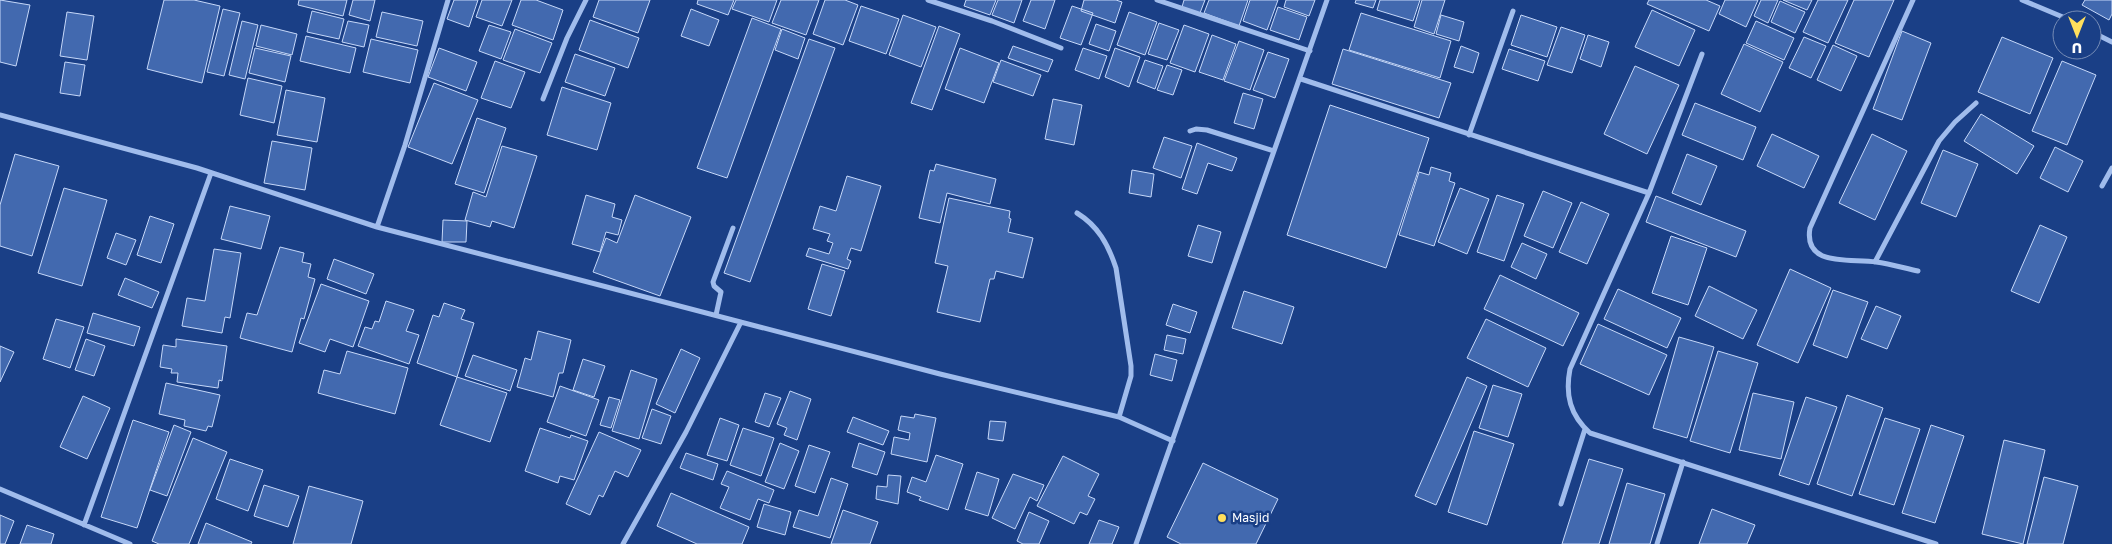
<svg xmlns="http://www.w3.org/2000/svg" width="2112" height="544" viewBox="0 0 2112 544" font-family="'Golos Text',sans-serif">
<rect width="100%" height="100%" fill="#1a3f86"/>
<!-- building -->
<path fill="#4269af" stroke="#c6d8f9" d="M0,0L30,5L16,66L0,62Z
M164,0H194L220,6L202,83L147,69Z
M299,0H347L343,16L298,5Z
M353,0H375L370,21L349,15Z
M454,0H478L469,27L447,19Z
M482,0H512L502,26L476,17Z
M521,0H536L563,10L553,40L512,25Z
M599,0H650L638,33L593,17Z
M698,0H734L728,15L697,4Z
M736,0H777L769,22L732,9Z
M781,0H819L806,35L772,23Z
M825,0H845L858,5L843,45L813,34Z
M966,0H996L990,15L964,6Z
M998,0H1022L1014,23L992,15Z
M1031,0H1055L1045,29L1023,21Z
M1084,0H1116L1122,2L1115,23L1081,11Z
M1184,0H1205L1200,13L1182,7Z
M1209,0H1248L1239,26L1204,13Z
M1250,0H1278L1267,30L1243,21Z
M1286,0H1315L1309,16L1284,7Z
M1356,0H1376L1373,8L1355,3Z
M1380,0H1420L1413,21L1377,10Z
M1422,0H1445L1434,34L1414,27Z
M1649,0H1706L1720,6L1709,31L1647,4Z
M1725,0H1758L1746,27L1719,14Z
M1761,0H1778L1768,23L1754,16Z
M1783,0H1812L1807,10Z
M1818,0H1848L1828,43L1803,32Z
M1854,0H1894L1869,57L1835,43Z
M2085,0H2112V14L2109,20L2082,5Z
M1780,1L1805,12L1795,33L1771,22Z
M861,6L899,19L886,54L849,41Z
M1072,6L1093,13L1081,45L1060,38Z
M1278,7L1307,17L1299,40L1270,30Z
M223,9L240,13L224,76L207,72Z
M691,9L719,20L709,46L681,36Z
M1652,10L1695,30L1679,66L1635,47Z
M312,11L344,19L339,39L307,32Z
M67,12L94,16L87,60L60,56Z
M382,12L423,21L417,46L376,37Z
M1129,12L1157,22L1145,55L1117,45Z
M1361,13L1451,41L1440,78L1349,50Z
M903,15L936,27L921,67L889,55Z
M1441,15L1464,22L1459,41L1436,34Z
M1521,15L1557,27L1547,57L1511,45Z
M752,18L781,29L727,178L697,168Z
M590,20L639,38L628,68L579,50Z
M242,21L258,25L245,79L229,75Z
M348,21L369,25L364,47L342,42Z
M1756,21L1794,38L1784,60L1746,43Z
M1159,23L1179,30L1167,60L1148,54Z
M1096,24L1116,31L1109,51L1089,44Z
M261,25L297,34L292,55L256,46Z
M489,25L511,32L501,59L479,51Z
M1184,25L1209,34L1195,72L1170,63Z
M939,26L960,34L932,110L911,103Z
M1561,27L1585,35L1572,73L1547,65Z
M515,29L552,43L540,73L503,60Z
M782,29L805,38L798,59L775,50Z
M1902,31L1931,43L1902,120L1873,109Z
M1212,35L1236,44L1223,80L1199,72Z
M1588,35L1609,42L1601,67L1580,59Z
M306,36L356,48L350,73L300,61Z
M1804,37L1826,46L1811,78L1789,68Z
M2002,37L2053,58L2030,114L1978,92Z
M371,39L418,50L410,83L363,72Z
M809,39L835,48L750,282L724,273Z
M1239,41L1264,50L1250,90L1224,81Z
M1744,44L1783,62L1760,112L1721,94Z
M1833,45L1857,56L1841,91L1817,80Z
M1013,46L1053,60L1048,72L1008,58Z
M1461,46L1479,53L1473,73L1454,67Z
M255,48L291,56L285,82L249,73Z
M439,48L477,62L466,91L428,77Z
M960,48L999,63L984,103L945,89Z
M1083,48L1107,56L1099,79L1075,70Z
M1115,48L1140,57L1129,87L1105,77Z
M1343,49L1451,83L1439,118L1332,84Z
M1509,49L1545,61L1538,81L1502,69Z
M1268,52L1289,59L1275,98L1253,90Z
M575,54L615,68L605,96L565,82Z
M1001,60L1041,75L1033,96L993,82Z
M1145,60L1163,66L1155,89L1137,82Z
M495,61L525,72L511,108L481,98Z
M2062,61L2096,75L2067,145L2032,131Z
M65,62L85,65L80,96L60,93Z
M1167,65L1182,70L1173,95L1157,90Z
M1635,66L1679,85L1647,154L1604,134Z
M248,78L282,86L274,123L240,115Z
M434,83L478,100L452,164L408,147Z
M562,87L611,103L597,150L547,135Z
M286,90L325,98L317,142L277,135Z
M1243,93L1263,99L1254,129L1234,123Z
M1053,99L1082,105L1074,145L1045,139Z
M1695,103L1756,127L1743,160L1682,135Z
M1330,105L1429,138L1386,268L1287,235Z
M1981,114L2034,146L2017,174L1964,141Z
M477,118L506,128L484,193L455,184Z
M1772,134L1819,156L1804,188L1757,166Z
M1872,134L1907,151L1875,220L1839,203Z
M1164,137L1192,146L1181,178L1153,168Z
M272,141L312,148L305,190L264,183Z
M1197,143L1237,158L1232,171L1208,163L1197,194L1182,189Z
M502,146L537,156L514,228L492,221L490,227L465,220L473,192L486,197Z
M2055,147L2083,161L2068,192L2040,178Z
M1943,150L1978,164L1956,217L1921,203Z
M15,154L59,166L32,256L0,246V205Z
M1687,154L1717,166L1701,205L1672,193Z
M936,164L996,179L990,204L947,193L940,223L919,218L930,170L934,171Z
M1431,167L1451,173L1449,181L1455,183L1434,246L1399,235L1419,172L1429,175Z
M1132,170L1154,174L1151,197L1129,193Z
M847,176L881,186L861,251L851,248L847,259L851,261L848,269L806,256L809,248L829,254L833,243L827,241L830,234L813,229L820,206L836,211Z
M64,188L107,200L82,286L38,273Z
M1460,188L1489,199L1467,254L1438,242Z
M1543,191L1572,203L1553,248L1524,236Z
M586,195L615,204L612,217L622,220L618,235L606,232L600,252L572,244Z
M635,195L691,217L660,296L593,272L606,238L617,243Z
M1497,195L1524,204L1504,261L1477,252Z
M1656,196L1746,231L1736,257L1646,222Z
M949,198L1010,211L1009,218L1011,219L1008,232L1033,238L1023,278L996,271L994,279H990L980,322L937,312L948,266L935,263Z
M1581,202L1609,214L1587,264L1559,252Z
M230,206L270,216L261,249L221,239Z
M150,216L174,224L161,263L137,255Z
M443,220L467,221L466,242H442Z
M1198,225L1221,232L1212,263L1188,256Z
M2040,225L2067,237L2039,303L2011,291Z
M116,233L136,240L126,265L107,258Z
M1671,236L1707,248L1688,305L1652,293Z
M1522,243L1547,254L1536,279L1511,267Z
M280,247L304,253L302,262L311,264L308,277L315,279L304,319L301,318L292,352L240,338L247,313L257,315Z
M214,249L241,253L230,318L225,317L222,333L182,326L187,298L205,301Z
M334,259L374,274L366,294L327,279Z
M822,264L845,271L831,316L808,309Z
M1790,269L1831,288L1798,363L1757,345Z
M1500,275L1579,313L1563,346L1484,309Z
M125,278L159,292L152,308L118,295Z
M321,284L369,301L353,347L330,339L325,352L299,343Z
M1709,286L1757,310L1743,339L1695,316Z
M1618,289L1681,318L1667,348L1604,319Z
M1833,290L1868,302L1847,358L1813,345Z
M1244,291L1294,307L1282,344L1232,328Z
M386,301L414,310L406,331L419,335L409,364L358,346L365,327L372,329L375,321L379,322Z
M444,303L465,310L461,319L474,323L457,377L417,363L433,315L439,317Z
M1173,304L1197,312L1190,333L1166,325Z
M1876,306L1901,316L1887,349L1861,339Z
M93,313L140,327L134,346L87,333Z
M56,319L84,327L70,368L43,359Z
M1486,319L1546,348L1528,387L1467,358Z
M1598,324L1667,355L1649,395L1580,364Z
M538,331L571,340L563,373H559L553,397L517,387L525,358L531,360Z
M1167,335L1186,339L1183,354L1164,350Z
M1679,337L1714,347L1687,438L1653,428Z
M86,339L105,346L94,376L75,370Z
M176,339L227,346L222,381L219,380L218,388L177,382L178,373H171L172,369L160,367L163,345L176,347Z
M0,346L14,352L0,382Z
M681,349L700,358L675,413L656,404Z
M347,351L408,368L395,414L318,393L324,370L340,374Z
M1718,351L1758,363L1730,453L1690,441Z
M1155,354L1177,360L1172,381L1150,375Z
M473,355L517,370L510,391L465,376Z
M583,359L605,366L594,397L573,390Z
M631,370L657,379L639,439L612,431Z
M457,377L507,393L490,442L440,425Z
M1467,377L1487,386L1436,505L1415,496Z
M166,383L220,395L212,427L208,426L206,431L184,426L185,420L159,414Z
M1493,385L1522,394L1508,437L1479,428Z
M560,386L599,400L586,436L547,422Z
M790,391L811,399L797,440L784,435L787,428L777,424Z
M765,393L781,398L769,427L755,422Z
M1753,393L1794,402L1781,459L1739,450Z
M1847,395L1883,408L1852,496L1817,484Z
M83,396L110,408L87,459L60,447Z
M609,397L620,400L611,428L600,425Z
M1806,397L1837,407L1809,485L1779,475Z
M652,409L671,416L661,444L642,438Z
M915,414L936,418L927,462L891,454L894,437L909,440L910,433L898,430L901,416L914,418Z
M853,417L889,431L883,445L847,432Z
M720,418L739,425L727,461L707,455Z
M1885,418L1920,429L1894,505L1859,494Z
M133,420L169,432L137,528L101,517Z
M990,421L1006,422L1003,441L988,439Z
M174,425L191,432L167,496L150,490Z
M1931,425L1964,436L1935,523L1902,513Z
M540,428L570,438L571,435L588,441L574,480L560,476L558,483L525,471Z
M743,428L774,438L761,476L730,465Z
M1474,431L1514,444L1487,525L1448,512Z
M599,432L641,450L628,477L615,471L603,497L599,495L590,515L566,504Z
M193,438L227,452L189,544H159L152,541Z
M2004,440L2045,450L2023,544L1982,534Z
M780,443L799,451L784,489L765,482Z
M859,443L885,452L877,475L852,467Z
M809,445L830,452L815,493L795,486Z
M686,453L718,464L713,480L680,468Z
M936,455L963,464L948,510L919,500L921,497L907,492L912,477L926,482Z
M1063,456L1099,474L1088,496L1095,499L1087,515L1080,512L1074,524L1037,506Z
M230,459L263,470L248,511L216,499Z
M1589,459L1623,469L1599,544H1562Z
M1203,463L1278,499L1256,544H1181L1167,537Z
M727,471L774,490L769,503L758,499L750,520L720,508L729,487L721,484Z
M977,472L999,479L988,516L965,509Z
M1013,474L1044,485L1037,501L1030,497L1015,529L992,518Z
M888,475L901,476L898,504L876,499L877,486L887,487Z
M2044,477L2078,486L2063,544H2027Z
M831,478L848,484L830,538L793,527L799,510L818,516Z
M1627,483L1665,494L1650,544H1609Z
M264,485L299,496L288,527L254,516Z
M309,486L363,501L351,544H293Z
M671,493L749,527L742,544H697L657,526Z
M764,504L791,512L785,535L757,527Z
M1712,509L1755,525L1747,544H1699Z
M843,510L878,522L870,544H831Z
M1029,512L1049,521L1039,544H1023L1017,541Z
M0,515L14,521L5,544H0Z
M1099,520L1119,527L1112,544H1089Z
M206,523L252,542L251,544H198Z
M27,525L54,534L51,544H20Z"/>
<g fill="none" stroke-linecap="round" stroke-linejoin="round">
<!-- street -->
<path stroke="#a0bcec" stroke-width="5" d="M928,0L992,21L1061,48
M1157,0L1310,51
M1913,0L1810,228C1803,268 1851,258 1876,262C1890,264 1904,268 1918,271
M2022,0L2070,20
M2092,32L2112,42
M1702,54L1649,193L1570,369C1565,395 1570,415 1590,433L1936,544
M1301,79L1649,193
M543,99L567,38L586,0
M0,115L197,168L377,227L940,374L1119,417L1173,441
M1190,131L1196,129L1207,130L1274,151
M1469,135L1513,11
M2102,186L2112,168
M1077,213C1098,226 1108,244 1116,268L1131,366V376L1119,417
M377,227L405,145L448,0
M1875,262L1939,141L1955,122L1976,103
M716,315L721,292L714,286L713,282L733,228
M0,489L130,544
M1561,504L1585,429
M84,525L211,173
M623,544L686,432L741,322
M1136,544L1327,0
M1657,544L1683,462"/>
</g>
<!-- markers -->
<circle fill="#ffdf5c" stroke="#1a3f86" stroke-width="2" cx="1222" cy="518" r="5"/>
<g text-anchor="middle" stroke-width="5" stroke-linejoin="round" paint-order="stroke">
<!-- poi labels -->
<g font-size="12" fill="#fff" stroke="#1a3f86" text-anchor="start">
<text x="1232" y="522">Masjid</text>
</g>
</g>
<!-- north arrow -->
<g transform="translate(2077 35) rotate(180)"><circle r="24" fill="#1a3f86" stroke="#768cb6"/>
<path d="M0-4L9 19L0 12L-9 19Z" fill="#ffdf5c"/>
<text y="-8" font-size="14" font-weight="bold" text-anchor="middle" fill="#ffffff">U</text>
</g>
</svg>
